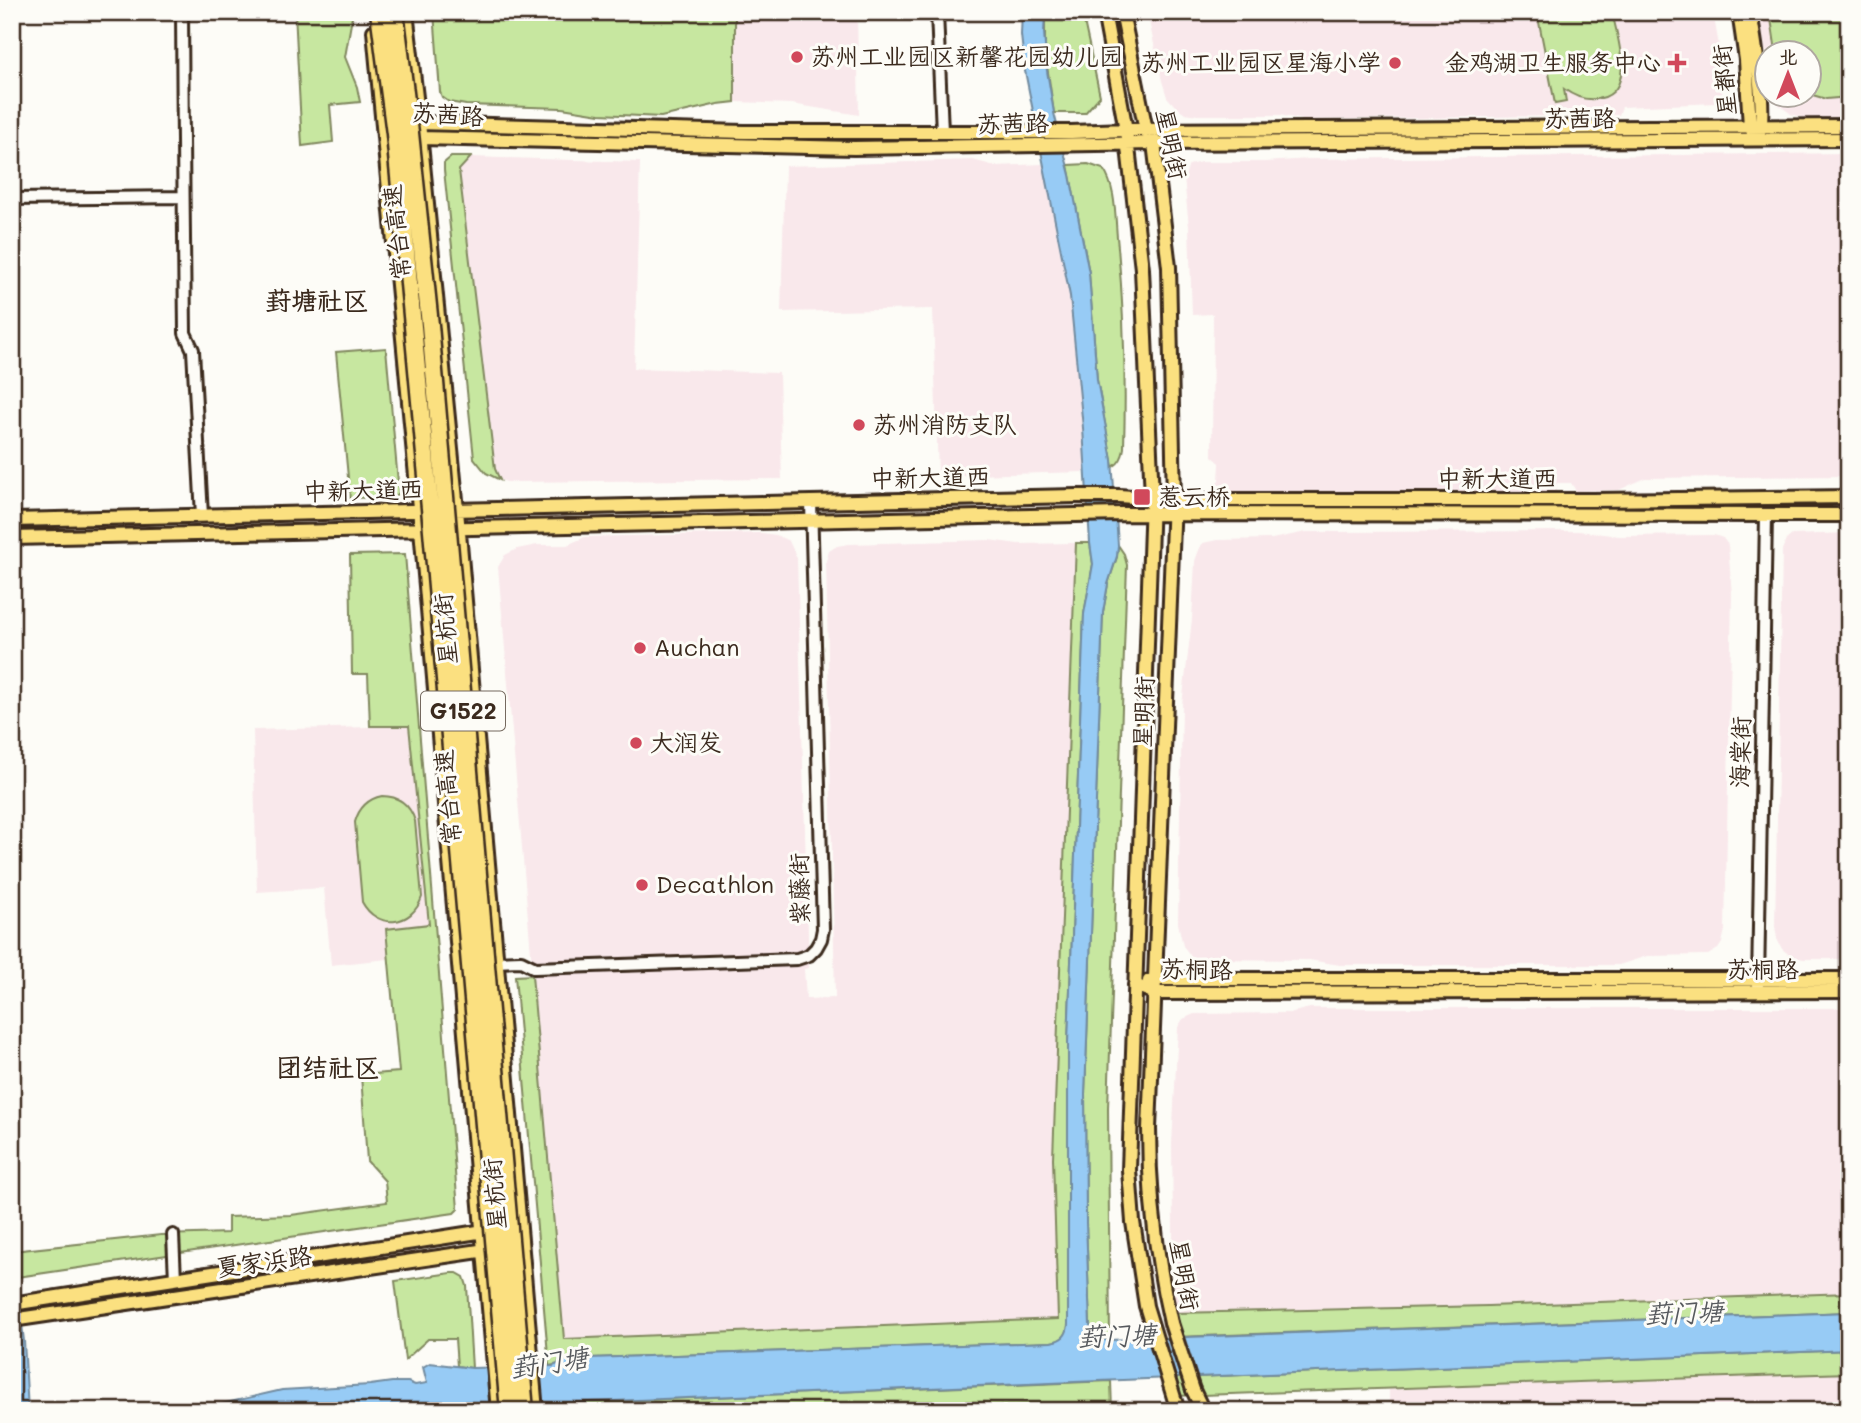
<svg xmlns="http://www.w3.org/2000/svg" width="1861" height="1423" viewBox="0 0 1861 1423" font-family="Mali,'LXGW WenKai TC',sans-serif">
<rect width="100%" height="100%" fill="#fdfcf7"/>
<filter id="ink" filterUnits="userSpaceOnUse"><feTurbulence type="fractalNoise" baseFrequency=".0143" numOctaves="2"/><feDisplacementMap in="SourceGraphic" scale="14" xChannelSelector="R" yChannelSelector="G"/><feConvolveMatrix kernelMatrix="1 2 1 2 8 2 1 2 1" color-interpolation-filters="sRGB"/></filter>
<g filter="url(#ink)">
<!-- built -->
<path fill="#f9e8eb" d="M735,12H857L859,115L792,104L735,102Z
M1147,12H1713L1726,85L1717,103L1622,107L1619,115L1303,120L1280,115H1198L1185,113L1175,106L1167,97L1162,81Z
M1759,12H1849V118H1805L1791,114L1778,104L1774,95L1808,94V52H1766V57Z
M1849,153V476L1645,478L1619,490L1576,491L1571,483H1557L1556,495L1223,499L1213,489L1219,480L1220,463L1212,456L1213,314L1192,315L1189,227L1184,178L1189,165L1201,162H1264L1309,159Z
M471,157L640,162L634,368L779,373L782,479L517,482H507L500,480L498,477L495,469L459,170Z
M973,160L995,166L1043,164L1070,296L1086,472L938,476L933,309L781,312L785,166Z
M1579,531L1619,536L1714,535L1723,538L1728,545L1732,595L1725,930L1722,943L1718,949L1708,955L1647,956L1619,965H1340L1309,960L1200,959L1191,956L1183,946L1178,923L1182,705L1192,619L1195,561L1200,547L1203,543L1217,540L1272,539L1306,532Z
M762,533L776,535L789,541L797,558L809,968L804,969L806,999L835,998L826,561L829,551L837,546L849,544L989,540L1018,544L1076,543L1053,1158L1058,1319L564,1339L498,567L505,555L517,549L537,545H567L585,537Z
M1849,533V959H1804L1792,957L1782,949L1777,939L1775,926L1782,550L1786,540L1792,535Z
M409,726L429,924L386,929L388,959L331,965L324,888L257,892L253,730Z
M1310,1008H1849V1293L1488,1306L1174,1313L1172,1144L1178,1027L1183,1019L1194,1014L1289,1013Z
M1849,1373V1411H1389V1387L1622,1381Z
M1083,1403V1411H829Z"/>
<!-- green -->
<path fill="#c7e7a0" stroke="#81885f" stroke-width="2" d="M295,12H353L345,57L357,87L360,102L330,105L333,142L302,146Z
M434,12H735V102L718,104L661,117L600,114L562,108L466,105L449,102L442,97L440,92Z
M1045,12H1082L1100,96L1085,113H1054L1045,52Z
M1537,12H1612C1617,36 1636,90 1601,98C1587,102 1575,97 1564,89L1566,102L1555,104Z
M1770,12H1849V97L1826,99L1809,94L1808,52H1776Z
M451,157H471L459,170L495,469L500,480L486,473L474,458L444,170V163Z
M1088,164L1103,169C1116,187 1115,215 1117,237C1124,307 1126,378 1124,448C1123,456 1120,463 1113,467L1097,380L1089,273L1068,165Z
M386,348L399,493L395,497L350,498L336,352Z
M1076,543H1090L1093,564L1084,614L1068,1043V1325C1067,1336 1062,1340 1051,1342L590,1358L549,1366L515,976L532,975L564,1339L1058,1319L1053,1158Z
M1118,545L1124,554L1127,565L1108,1108L1110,1340L1097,1339L1092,1334L1090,1325L1086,1223L1085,1094L1103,612L1108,584L1117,557Z
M405,554L458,1209L454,1213L17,1277L13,1251L161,1235L228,1233V1217L291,1215L387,1202L385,1181L367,1161L361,1075L399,1072L386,929L429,924L409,726H370L368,674H352L350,555Z
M382,796C399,796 410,805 415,821L422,897C412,927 377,930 362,902L355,822C359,808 367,799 382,796Z
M451,1273H457L464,1277L467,1286L472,1368L457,1366L455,1339H428L405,1360L395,1281Z
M1849,1293V1312L1175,1337L1174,1313L1488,1306Z
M1849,1350V1373C1624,1381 1399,1387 1174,1396L1173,1378Z
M1111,1381L1112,1411H1083L1082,1403L829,1411H554L557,1406L564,1403Z"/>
<!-- water -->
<path fill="#97cbf5" stroke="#728b9f" stroke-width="2" d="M1022,12H1045L1044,33L1047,71L1054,113L1070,175L1089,273L1097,380L1112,460L1118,545L1117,556L1108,584L1103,612L1085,1094L1086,1223L1090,1325L1092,1334L1097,1339L1108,1340L1849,1312V1350L564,1403L557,1406L554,1411H191L282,1390L370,1385L392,1382H408L415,1385L427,1383L423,1367L430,1363L472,1368L553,1366L558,1364L560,1360L590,1358L1051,1342C1062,1340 1067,1336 1068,1325V1043L1084,614L1093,564L1090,543L1083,428L1070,296L1025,71L1021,35Z
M12,1241L24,1341L28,1411H16L12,1329Z"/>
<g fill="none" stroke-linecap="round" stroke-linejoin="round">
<!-- minor casing -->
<g stroke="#3b2a1e" stroke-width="16">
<path id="minor" d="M182,12C183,119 183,226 185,333L193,350L202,516
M937,12L942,132
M12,199L182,197
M496,962L521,961L535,968L797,959L809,955L816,948L821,939L823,929L811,502
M1758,985L1766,515
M173,1235L175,1279"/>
</g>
<!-- major casing -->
<g stroke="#3b2a1e" stroke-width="18">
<path id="major" d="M406,12L419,123L457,510L536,1411
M1104,12L1126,130L1142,269L1152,498L1129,1170L1133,1222L1146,1306L1178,1411
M1122,12L1146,130L1154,143L1169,267L1174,500L1149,1129C1149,1195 1156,1259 1171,1323
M1739,12L1746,60L1750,127L1753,132
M1750,12C1754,36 1767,114 1759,132
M374,31L421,529L498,1411
M401,126L419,123L744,132H1071L1126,130L1849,126
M384,129L420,138L854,148L1154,143L1849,139
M12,520L1076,496H1119L1174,500H1592L1849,497
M12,538L1121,514L1849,515
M1149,981L1156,979H1849
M1135,985L1155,993L1849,991
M12,1304L491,1230
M12,1320L493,1249
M1193,1390L1203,1411"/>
</g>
<!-- minor -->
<use href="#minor" stroke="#fdfcf7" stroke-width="10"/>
<!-- major -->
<use href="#major" stroke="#fbe080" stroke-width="12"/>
<!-- major-bridge casing -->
<g stroke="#3b2a1e" stroke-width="18" stroke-linecap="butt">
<path id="major-bridge" d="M1171,1323L1193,1390"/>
</g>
<!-- highway-bridge casing -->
<g stroke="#3b2a1e" stroke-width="21" stroke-linecap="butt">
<path id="highway-bridge" d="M379,12L395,134L431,519L509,1411
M395,12L410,133L430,325L525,1411"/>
</g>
<!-- major-bridge -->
<use href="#major-bridge" stroke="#fbe080" stroke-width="12"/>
<!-- highway-bridge -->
<use href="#highway-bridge" stroke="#fbe080" stroke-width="16"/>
</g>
</g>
<!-- markers -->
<g fill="#d1495b" stroke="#fdfcf7" stroke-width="2.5">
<circle cx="797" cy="57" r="7"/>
<circle cx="1395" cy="63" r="7"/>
<path d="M1673.5 52.5h7v7h7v7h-7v7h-7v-7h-7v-7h7z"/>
<circle cx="859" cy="425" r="7"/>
<rect x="1133" y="488" width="18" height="18" rx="3.5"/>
<circle cx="640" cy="648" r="7"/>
<circle cx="636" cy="743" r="7"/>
<circle cx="642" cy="885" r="7"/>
</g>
<g text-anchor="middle" stroke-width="6" stroke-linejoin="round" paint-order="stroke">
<!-- shield labels -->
<rect fill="#fdfcf7" stroke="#75695f" stroke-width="2" x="421" y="691.5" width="84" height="39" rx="5"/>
<g font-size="23" font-weight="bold" fill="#3b2a1e">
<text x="463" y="719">G1522</text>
</g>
<!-- poi labels -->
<g font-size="24" fill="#3b2a1e" stroke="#fdfcf7" text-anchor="start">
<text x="811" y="65">苏州工业园区新馨花园幼儿园</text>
<text x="1381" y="71" text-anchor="end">苏州工业园区星海小学</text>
<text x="1661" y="71" text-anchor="end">金鸡湖卫生服务中心</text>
<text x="873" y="433">苏州消防支队</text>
<text x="1158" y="505">惹云桥</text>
<text x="654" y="656">Auchan</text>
<text x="650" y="751">大润发</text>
<text x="656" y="893">Decathlon</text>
</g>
<!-- street labels -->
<g font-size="24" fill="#3b2a1e" stroke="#fdfcf7">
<text transform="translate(1725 80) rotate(-95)" y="8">星都街</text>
<text transform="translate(448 115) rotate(4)" y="8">苏茜路</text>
<text x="1580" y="127">苏茜路</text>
<text transform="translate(1013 124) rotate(-1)" y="8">苏茜路</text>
<text transform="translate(1171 144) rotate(78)" y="8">星明街</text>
<text transform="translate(397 232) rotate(-96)" y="8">常台高速</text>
<text transform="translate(930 478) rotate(-1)" y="8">中新大道西</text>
<text x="1497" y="487">中新大道西</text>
<text transform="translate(363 491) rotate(-1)" y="8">中新大道西</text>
<text transform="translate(446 629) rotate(-95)" y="8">星杭街</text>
<text transform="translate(1144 712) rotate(-88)" y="8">星明街</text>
<text transform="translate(1741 752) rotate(-89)" y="8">海棠街</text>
<text transform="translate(448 797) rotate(-95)" y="8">常台高速</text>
<text transform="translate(800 889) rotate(-91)" y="8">紫藤街</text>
<text transform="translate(1197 970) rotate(1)" y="8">苏桐路</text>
<text x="1763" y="978">苏桐路</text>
<text transform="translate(495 1194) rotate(-95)" y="8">星杭街</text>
<text transform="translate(264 1262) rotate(-8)" y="8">夏家浜路</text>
<text transform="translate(1184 1275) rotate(80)" y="8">星明街</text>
</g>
<!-- neighbourhood labels -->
<g font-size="26" font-weight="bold" fill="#3b2a1e" stroke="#fdfcf7">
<text x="317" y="310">葑塘社区</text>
<text x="328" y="1077">团结社区</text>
</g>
<!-- water labels -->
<g font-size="26" font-style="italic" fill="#575a5e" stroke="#fdfcf7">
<text transform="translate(1684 1313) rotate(-2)" y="9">葑门塘</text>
<text transform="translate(1117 1336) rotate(-2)" y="9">葑门塘</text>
<text transform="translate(549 1363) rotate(-8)" y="9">葑门塘</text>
</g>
</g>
<!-- margin -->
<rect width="1861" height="1423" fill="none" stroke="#fdfcf7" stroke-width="42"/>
<rect x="21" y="21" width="1819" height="1381" fill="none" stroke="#3b2a1e" stroke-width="2.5" filter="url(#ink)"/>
<!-- north arrow -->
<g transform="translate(1788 74)"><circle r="33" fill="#fdfcf7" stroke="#afa8a0" stroke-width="2"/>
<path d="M0-5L12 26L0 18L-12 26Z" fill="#d1495b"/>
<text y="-10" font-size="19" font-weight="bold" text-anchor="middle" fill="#3b2a1e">北</text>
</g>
</svg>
